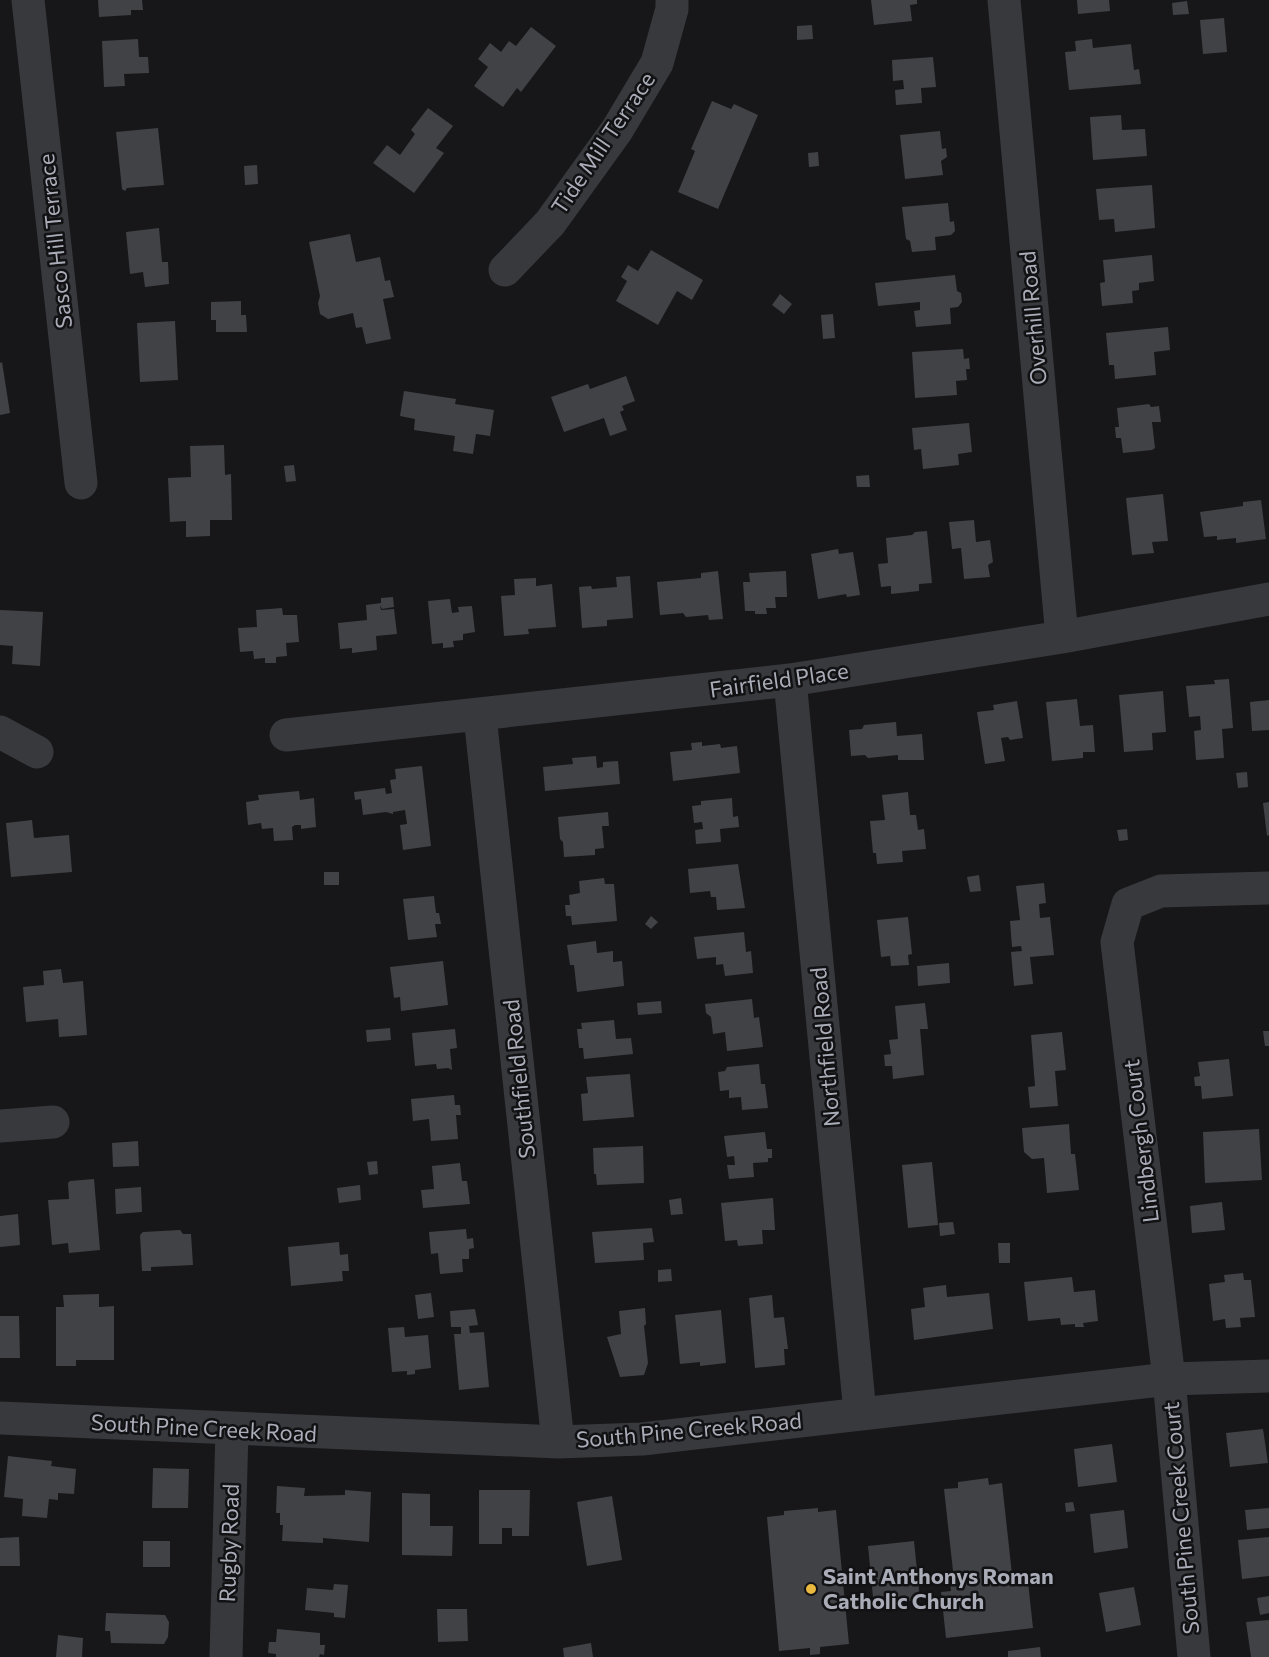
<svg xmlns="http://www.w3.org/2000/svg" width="1269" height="1657" viewBox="0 0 1269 1657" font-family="Commissioner,sans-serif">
<rect width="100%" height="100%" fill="#171719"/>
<!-- building -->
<path fill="#414246" d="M98,0H142L143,10H131V15L99,17Z
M871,0H917V4L910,5L912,21L874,25Z
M1077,0H1109L1110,11L1078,14Z
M1187,1L1189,14L1173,15L1172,3Z
M1224,18L1227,52L1203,54L1200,20Z
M812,25L813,39L797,40V26Z
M531,27L556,46L521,92L517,88L503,107L474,86L488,67L478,59L490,43L501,52L509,41L516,46Z
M138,39L139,57H148L149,73L124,74L125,86L104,87L102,41Z
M1092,39L1093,48L1131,44L1134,70L1139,69L1141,84L1069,90L1065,52L1076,51L1075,41Z
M933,57L936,87L921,88L922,103L896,105L895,90L904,89L903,80L893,81L892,60Z
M712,101L731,109L734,104L758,115L718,209L678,192L695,151L691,149Z
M428,108L453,126L436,148L444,153L414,193L373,163L387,145L400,155L415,134L411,130Z
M1121,115L1122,130L1145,129L1147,156L1093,160L1090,117Z
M158,128L164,185L127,188L125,191L122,189L116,132Z
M940,131L942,149L946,148L947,157L941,161L943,175L905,179L900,135Z
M818,152L819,166L809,167L808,153Z
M257,165L258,184L245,185L244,166Z
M1152,185L1155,228L1115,232L1114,219L1099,220L1096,189Z
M948,203L950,222L954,221L955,231L951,235L935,237L936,250L912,252L910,241L906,239L902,207Z
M159,228L162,262H168L169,284L145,287L143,272L130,274L126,232Z
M350,234L356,262L380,257L385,281L390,280L394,297L383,299L391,339L366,344L362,327L356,328L353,313L328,319L320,314L318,303L320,296L309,242Z
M651,250L703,280L692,300L677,291L658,325L616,301L627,281L621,277L628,265L638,271Z
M1152,255L1154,281L1139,283V290L1132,291L1133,303L1102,306L1100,283L1105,282L1103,260Z
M955,275L957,291L961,293L962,302L958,307L950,308L951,324L916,327L914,311L920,310V302L878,306L875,283Z
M780,294L792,304L784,314L772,305Z
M241,301V315H246L247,332H216V320H211V302Z
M833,314L835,338L823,339L821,315Z
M175,321L178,380L140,382L137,323Z
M1168,327L1170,350L1154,352L1156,375L1115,379L1114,365H1109L1106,333Z
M963,349L964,359L969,358L970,369H966L967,380L956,381L957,395L915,398L912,352Z
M2,362L10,413L0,415V363Z
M626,376L635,401L622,406L624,410L620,412L627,430L610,436L604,418L564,432L551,397L588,384L590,389Z
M404,391L456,399L455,404L494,410L490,436L476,434L473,454L453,451L455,436L414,430L415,419L400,416Z
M1149,404L1151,407L1159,406L1161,422H1152L1155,448L1152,450L1123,453L1121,438H1116L1115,427H1119L1117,408Z
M969,423L972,452L958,454L959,465L923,469L921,449L914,450L912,428Z
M224,445L225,475L231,474L232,520H210V536L186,537V521L170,522L168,478L191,477L190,446Z
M294,465L296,481L286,482L284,466Z
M869,475L870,487H857L856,476Z
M1163,494L1168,541L1152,542L1154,553L1132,555L1126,498Z
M1261,500L1266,539L1236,543V538L1217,540V536L1204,537L1200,512L1243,506V502Z
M974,520L976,542L990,540L993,562L988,565L990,577L964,579L961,548L952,549L949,522Z
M927,531L932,583L919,584V591L891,594V586L881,587L878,564L888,563L886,538L912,535L915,532Z
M838,549L839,554L853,552L860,595L847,597L846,594L818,599L811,554Z
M718,571L723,619L709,620L708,615L686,617L683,613L660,615L657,582L701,578V573Z
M786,571L787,597H775L776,608H766L767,614H755V611H745L743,582H750L749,573Z
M630,576L633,618L607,620V626L582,628L579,587L591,586L592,589L617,587L616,577Z
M536,578V586L552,584L556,627L528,629L529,634L504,636L501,596L515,595L514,579Z
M393,597L394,607L382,609L380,605L381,610L394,609L397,634L376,636L377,650L352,653V648L340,649L338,623L367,620L366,605L381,603V598Z
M450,599L452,613L459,612L458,607L472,606L475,632L463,634V640L453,641L454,647L443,648V643L432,644L428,601Z
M282,608L283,615H297L299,642L286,643L287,656L276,657V663H265V658L254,659L253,651L240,652L238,628L257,627L256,610Z
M0,610L43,612L40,666L12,664L13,646L0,645Z
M1229,679L1233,728L1222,729L1224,758L1196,760L1194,731L1201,730L1200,716L1189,717L1186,686L1215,684L1214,680Z
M1163,691L1166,732L1152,733L1153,750L1124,752L1119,695Z
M1077,699L1080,726L1093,725L1095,752H1083V758L1052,761L1046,702Z
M1269,700V730L1252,731L1250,702Z
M1017,701L1023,738L1010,740L1008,737L1001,738L1005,761L985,764L977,712L994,710L993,705Z
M896,722L897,736L922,734L924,760H898V755L868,758L865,755L851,756L849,730L862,729L864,725Z
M702,742V746L720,744L721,748L737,746L740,773L673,781L670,752L692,750L691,743Z
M596,756L597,768L603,767V762L618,761L620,784L545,791L543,767L573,764L572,758Z
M422,766L431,846L403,850L400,825L407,824L405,810L393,812V814L386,812L363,815L361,799L355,800L354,792L385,788L386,794L392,793L390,780L396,779L395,769Z
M1247,772L1248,787L1238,788L1236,773Z
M299,791L300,800L314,798L316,827L301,829V825H295L292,827L293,840L274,841L273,828L262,829L261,823L248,825L246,802L259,800L258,795Z
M908,792L910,815H916L918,830L924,829L926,849L902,851L903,862L877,864L876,853H873L870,821L885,820L882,795Z
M732,798L733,817L738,816L739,827L720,829L721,842L696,844L695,830L703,829L702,822L694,823L692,806L701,805V801Z
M1269,802V835L1267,836L1263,803Z
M608,812L609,826H602L604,848L595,849V855L564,857L563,842L560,839L558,817Z
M32,820L34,838L69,835L72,872L11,877L6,823Z
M1127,829L1128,840L1119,841L1117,830Z
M738,864L745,908L717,910L716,897H711L710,891L690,893L688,869Z
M324,872H339V885H324Z
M979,875L981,891L970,892L967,877Z
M604,878L605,884H614L617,921L572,925L571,916H566L565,905H570L569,895L580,893L579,881Z
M1044,883L1046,903L1039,904L1040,918L1050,917L1054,955L1030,957L1033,984L1014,986L1011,952L1022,951L1021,946L1012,947L1010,921L1020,920L1016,886Z
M434,896L436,913H439L441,924H435L437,937L408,940L403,899Z
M651,916L658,922L651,929L645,924Z
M908,917L912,954L908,955L909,965L891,966L890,956L881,957L877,920Z
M744,932L746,952L751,951L753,973L725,976L723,964L716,965V957L697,959L694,937Z
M596,941L597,953L613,951V962L622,961L624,986L577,992L574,965H570L567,945Z
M443,961L448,1005L401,1011L400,997L394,998L390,967Z
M949,963L950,983L918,986L917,966Z
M61,969L63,983L83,981L87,1035L59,1037L58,1019L26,1022L23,987L44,985L43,971Z
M752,999L754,1018L759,1017L763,1047L727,1051L725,1032L713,1034L711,1017L706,1013L705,1004Z
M661,1001L662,1013L638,1015L637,1003Z
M925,1003L928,1029H920L924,1075L893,1079L892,1066H885L884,1055L891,1054L889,1040L898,1039L895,1006Z
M614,1020L616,1039L631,1038L633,1054L584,1059L583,1048H579L577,1029H582L581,1023Z
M390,1028L391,1040L367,1042L366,1030Z
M455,1029L457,1048L450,1049L452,1070L448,1068L437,1069L436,1064L415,1066L412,1033Z
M1263,1031H1269V1046H1265Z
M1062,1032L1066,1070L1055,1071L1058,1106L1030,1108L1028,1087L1035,1086L1031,1035Z
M1229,1059L1233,1096L1202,1099L1201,1086H1195L1194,1077L1200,1076L1198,1062Z
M759,1064L761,1084H765L768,1108L742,1110L741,1097L729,1098V1090L720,1091L718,1072L725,1071L727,1067Z
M630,1074L634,1117L583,1121L581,1094L588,1093L586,1077Z
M454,1095L455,1105H460L461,1115H456L458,1139L431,1141L429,1119L413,1121L411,1099Z
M1069,1124L1071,1154H1075L1079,1190L1047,1193L1044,1158L1032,1159L1024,1152L1022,1128Z
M1259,1129L1262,1180L1205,1183L1203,1132Z
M765,1132L767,1149H772V1158H768V1162L753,1163L754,1177L729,1179L727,1165H735L734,1156L727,1157L724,1136Z
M138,1141L139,1166L113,1167L112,1143Z
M643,1146L644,1183L597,1185L596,1174H594L593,1148Z
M377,1161L378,1174L369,1175L367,1162Z
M932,1162L938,1225L908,1228L902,1165Z
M460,1163L462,1181H467L470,1204L423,1208L421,1190L434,1189L432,1166Z
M94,1179L100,1250L69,1253L68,1243L52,1245L48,1200L69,1199L68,1183L70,1181Z
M360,1185L361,1200L339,1203L337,1188Z
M141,1187L142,1212L116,1214L115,1189Z
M681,1198L683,1214L671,1215L669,1200Z
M773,1198L775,1230H762L763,1244L738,1246L737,1240L725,1241L721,1203Z
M1222,1202L1225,1230L1192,1233L1190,1206Z
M18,1214L20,1245L0,1247V1216Z
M953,1222L955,1234L940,1236L939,1223Z
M652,1228L654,1242L643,1243L644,1260L595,1263L592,1232Z
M466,1229L467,1239L473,1238L474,1248L469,1249V1259H462L463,1272L440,1274L438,1253L431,1254L429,1232Z
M180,1230L183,1234H191L193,1265L151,1267V1271H142L140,1235L143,1232Z
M339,1242L340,1255L348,1254L349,1271H342L343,1281L291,1286L288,1247Z
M998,1243H1010V1263H999Z
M671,1269L672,1281L658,1282V1270Z
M1243,1273L1244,1280H1251L1255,1317L1240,1318L1241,1327L1226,1328L1225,1319L1213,1321L1209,1284L1225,1282L1224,1275Z
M1072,1277L1074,1292L1095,1290L1098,1321L1083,1323L1084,1327H1075V1324L1061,1325L1060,1318L1028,1321L1024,1282Z
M946,1285L947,1297L989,1293L993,1329L914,1340L911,1309L925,1307L923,1288Z
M431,1293L434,1317L418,1319L415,1295Z
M99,1294V1307L114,1306V1360H76V1366H56V1307H64L63,1295Z
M772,1295L774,1318L784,1317L788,1349H784L785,1365L755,1368L749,1298Z
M645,1308L646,1324L644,1326L648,1363L644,1375L620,1377L607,1337L621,1334L619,1311Z
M475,1309L478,1325L469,1326L470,1333L484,1332L489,1387L459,1390L454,1334H461V1327H451L450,1311Z
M721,1310L726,1363L700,1366V1362L680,1364L675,1315Z
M0,1316H19L20,1358H0Z
M404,1327L405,1337L428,1335L431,1368L415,1370V1374L407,1375V1371L392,1372L388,1328Z
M1263,1429L1268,1463L1230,1467L1226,1433Z
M1112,1444L1117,1482L1078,1487L1074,1449Z
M8,1456L52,1461L51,1466L76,1469L74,1494L58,1493V1500L49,1499L47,1518L22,1516L23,1499L4,1497Z
M153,1468L189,1469L188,1508H152Z
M988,1478L989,1485L1002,1483L1012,1574L1016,1573L1017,1583L1028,1582L1033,1628L946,1638L941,1592L951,1591L950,1581L954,1580L944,1489L958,1488V1482Z
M277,1486L305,1488L304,1496L345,1495V1490L371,1492L369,1542L323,1538V1543L282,1541L283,1525H280V1513H276Z
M479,1490H530L529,1536H512V1528H502V1544H479Z
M402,1493L430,1494V1526H453L452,1556L402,1555Z
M612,1496L622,1560L587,1566L577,1502Z
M1073,1502L1075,1511L1066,1512L1065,1503Z
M818,1508V1512L836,1510L849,1644L820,1647V1654L810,1655V1648L779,1651L767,1517L784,1515V1511Z
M1269,1508V1528L1247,1530L1245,1510Z
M1124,1510L1128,1548L1094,1553L1090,1514Z
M19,1537L20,1566H0V1538Z
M1269,1537V1576L1242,1579L1238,1540Z
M143,1541H170V1567H143Z
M914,1541L920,1600L883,1604L882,1596L873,1597L868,1546Z
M334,1584L348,1585L345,1618L334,1617V1613L305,1610L307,1588L333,1590Z
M1134,1587L1141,1625L1106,1632L1099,1593Z
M1269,1596V1613L1260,1615L1257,1598Z
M437,1609H467L468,1641L438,1642Z
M106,1613L165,1615L169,1622L168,1637L164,1644L111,1643L110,1631H105Z
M1269,1620V1657H1251L1246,1622Z
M277,1629L320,1633V1645H325L324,1655L320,1654L319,1657H276V1654L268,1653L269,1642H276Z
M58,1635L83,1638L82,1657H56Z
M591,1643L593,1657H564L563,1648Z
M1040,1647L1041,1657H1008V1651Z"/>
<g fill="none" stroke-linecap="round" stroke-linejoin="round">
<!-- minor -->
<path stroke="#38393d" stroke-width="33" d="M28,0L81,483
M1004,0L1062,637
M505,270L550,223L617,130L657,63L672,9V0
M790,680L860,1413
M480,716L558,1442
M0,732L37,752
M286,735L790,680L1062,637L1269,599
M0,1126L53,1122
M0,1418L558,1442L642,1439L1169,1379L1269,1376
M226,1657L232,1429
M1194,1657L1169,1379L1117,942L1128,904L1161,891L1269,888"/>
</g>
<!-- markers -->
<circle fill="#e8b83f" stroke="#121214" stroke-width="2" cx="811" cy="1589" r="6"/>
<g text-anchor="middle" stroke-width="5" stroke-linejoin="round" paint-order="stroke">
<!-- street labels -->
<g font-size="22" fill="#aaadb8" stroke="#121214">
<text transform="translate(603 143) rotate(-56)" y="8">Tide Mill Terrace</text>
<text transform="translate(55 241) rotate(-96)" y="8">Sasco Hill Terrace</text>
<text transform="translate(1033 318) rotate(-95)" y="8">Overhill Road</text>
<text transform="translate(779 680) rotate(-8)" y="8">Fairfield Place</text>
<text transform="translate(825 1047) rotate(-95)" y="8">Northfield Road</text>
<text transform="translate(519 1079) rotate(-96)" y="8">Southfield Road</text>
<text transform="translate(1141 1141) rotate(-97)" y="8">Lindbergh Court</text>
<text transform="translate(204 1428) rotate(3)" y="8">South Pine Creek Road</text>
<text transform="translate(689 1430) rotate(-5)" y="8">South Pine Creek Road</text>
<text transform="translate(1181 1518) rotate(-95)" y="8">South Pine Creek Court</text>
<text transform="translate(229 1543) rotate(-88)" y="8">Rugby Road</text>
</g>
<!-- poi labels -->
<g font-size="22" font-weight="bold" fill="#aaadb8" stroke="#121214" text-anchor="start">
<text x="823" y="1584">Saint Anthonys Roman<tspan x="823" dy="25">Catholic Church</tspan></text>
</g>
</g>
</svg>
